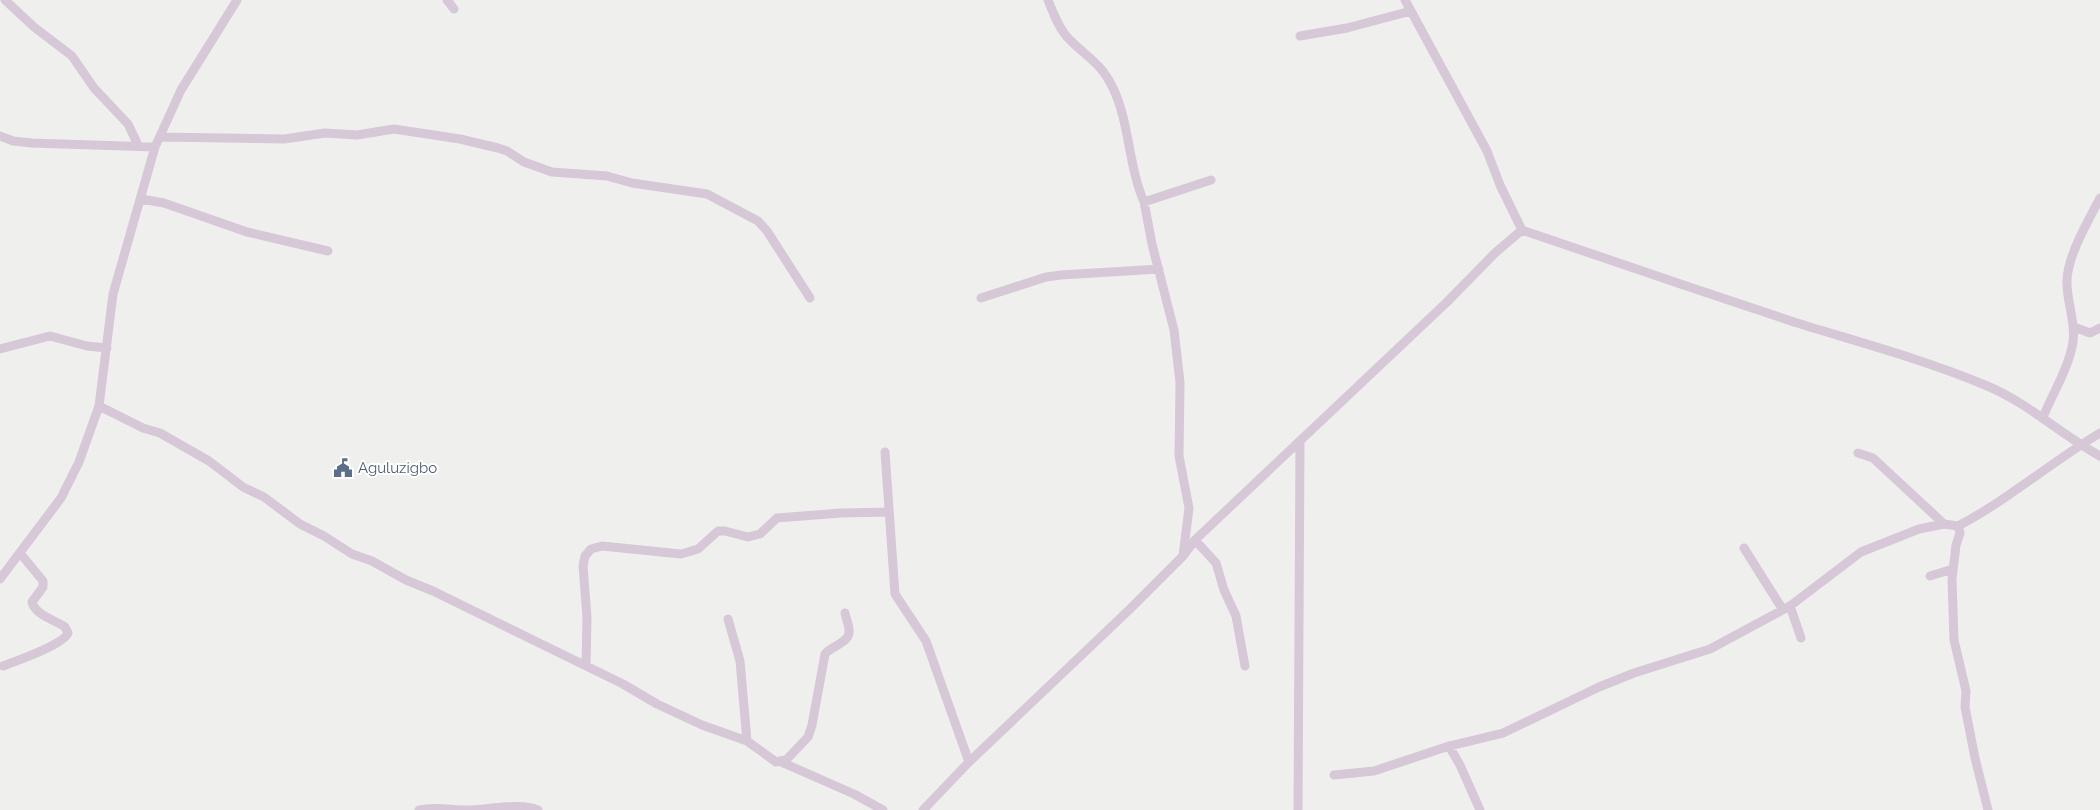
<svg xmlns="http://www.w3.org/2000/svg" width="2100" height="810" viewBox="0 0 2100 810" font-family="Raleway,sans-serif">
<rect width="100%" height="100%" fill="#eff0ee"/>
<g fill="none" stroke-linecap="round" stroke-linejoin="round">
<!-- minor -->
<path stroke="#d6c8d6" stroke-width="9" d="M5,0L34,27L72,56L94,88L128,124L138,145
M447,0L454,9
M1048,0C1053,13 1060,31 1070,40C1088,58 1101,63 1113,88C1130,124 1128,165 1144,202L1211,180
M1405,0L1487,151L1500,185L1522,230C1613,261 1703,292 1794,322C1858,342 1923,359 1985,385C2027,402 2060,434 2100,456
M1300,36L1347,28L1411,11
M0,136L13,141L32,143L155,147
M160,137L284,139L325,133L357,135L394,129L460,139L498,148L507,151L524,162L552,172L607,176L632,183L707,194L758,221L767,231L810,298
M141,199L164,203L247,232L328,251
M1144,202L1152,244L1174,330L1180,382L1179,456L1189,508L1183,556
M981,298L1046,277L1061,275L1159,269
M2074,327L2090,333L2100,328
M0,349L50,336L87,346L107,348
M99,406L143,428L160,433L209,461L243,487L264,497L300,524L324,536L352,554L372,561L406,580L433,591L623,684L657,704L702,725L747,741L776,762L787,759L808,737L812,725L825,654C830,647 848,643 849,633C850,627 846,619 845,613
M2043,417C2053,393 2069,367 2073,342C2076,321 2066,301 2067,280C2068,255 2088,221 2100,198
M885,452L895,594L926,641L969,762
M1858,453L1873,458L1944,524
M1195,540L1216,563L1224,590L1236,616L1245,666
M1744,548L1783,610
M1930,576L1953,569
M0,579L61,498L79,462L99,406L113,294L155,147L181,90L237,0
M1790,606L1801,638
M728,619L740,661L747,741
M3,666C16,661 63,645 68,633L65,627C55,620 35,615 32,602L43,587V581L20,553
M586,666L587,617L583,566L585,556L591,549L602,546L681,554L698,549L718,531H725L748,537L760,534L777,518L841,513L889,512
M1449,746L1460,765L1480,810
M781,762L854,794L883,810
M1334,775L1374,771L1449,746L1503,733L1599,687L1634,673L1710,649L1790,606L1861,552L1919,529L1944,524L1958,526
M419,810C435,806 451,810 467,810C486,810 521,802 538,810
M923,810L969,762L1130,609L1183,556L1195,540L1447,302L1495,253L1522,230
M1298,810L1300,441
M1988,810L1975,758L1965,707L1966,691L1954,640L1952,579L1956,545L1960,533L1958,526C2008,500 2051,462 2100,433"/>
</g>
<!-- icons -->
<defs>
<g id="civic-bare" transform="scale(1.5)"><path d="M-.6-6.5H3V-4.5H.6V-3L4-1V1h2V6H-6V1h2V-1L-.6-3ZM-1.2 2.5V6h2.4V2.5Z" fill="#5c6f8a" stroke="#fff" stroke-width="2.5" paint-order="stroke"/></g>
</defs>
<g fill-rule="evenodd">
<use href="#civic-bare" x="343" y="468"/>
</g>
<g text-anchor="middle" stroke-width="4" stroke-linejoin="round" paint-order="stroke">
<!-- service labels -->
<g font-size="15" fill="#4e5e75" stroke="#fff" text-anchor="start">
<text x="358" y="473">Aguluzigbo</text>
</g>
</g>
</svg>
